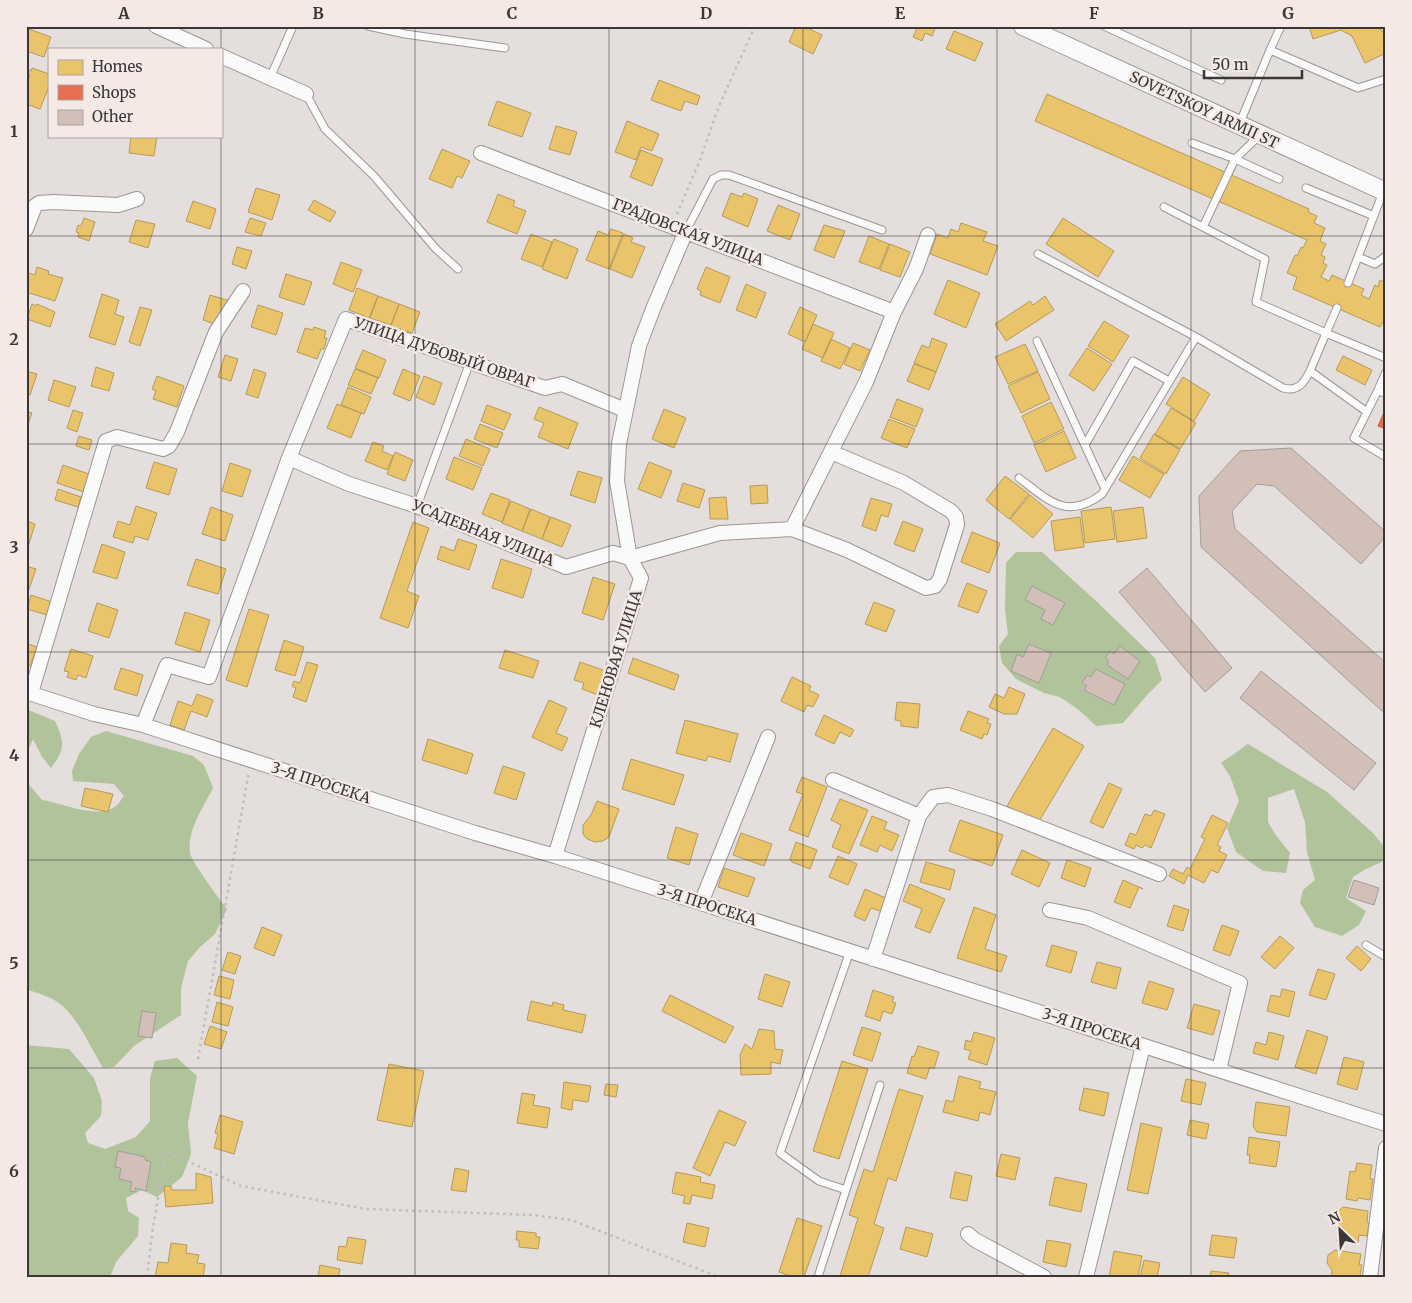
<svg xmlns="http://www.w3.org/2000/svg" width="1412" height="1303" viewBox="0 0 1412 1303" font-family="Merriweather,serif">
<rect width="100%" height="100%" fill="#e4dedc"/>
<!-- forest -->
<path fill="#b0c39b" d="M1016,552H1042L1095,600L1155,658L1162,680L1148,694L1123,723L1096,726L1079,710L1060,697L1044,693L1016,679L1002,663L999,646L1008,634L1005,610L1006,563Z
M26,709L55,721C65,743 65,749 51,768L42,757L33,739L26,755Z
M106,731L193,756L204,765L213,788C203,808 187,830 190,853C191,861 220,900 227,909L215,934L200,947L188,961L181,988V1015L134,1046L114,1067L103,1068C90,1047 78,1017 59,1003C49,996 37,993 26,989V781L42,800C63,803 97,820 116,806C119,804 121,799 124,796L114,784L73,781L72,771L79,754L91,737Z
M1248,744L1327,792L1373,833L1386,849V860L1366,869L1353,877L1346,898L1366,911L1359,925L1342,936L1315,927L1300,903L1303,890L1315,880L1307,852L1305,822L1294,789L1268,798V822L1275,834L1290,853L1286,873L1263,871L1236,852L1227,828L1239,801L1230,776L1221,763Z
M26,1045L69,1049L94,1078L102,1101L101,1116L85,1133L88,1143L105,1149L136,1137L150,1121V1078L155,1061L177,1058L197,1076L188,1123L191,1154L182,1177L157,1197L142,1190L126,1198L128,1211L139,1218L138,1236L116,1262L110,1277H26Z"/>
<!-- homes -->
<path fill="#e9c46a" stroke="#b59a5a" d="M796,26H803L822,35L813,54L789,42Z
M918,26H936L932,36L925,33L922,41L913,37Z
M1309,26H1379L1382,32L1386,30V53L1365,63L1352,36L1341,30L1313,39Z
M26,28L51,37L44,57L26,51Z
M954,31L983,43L975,61L946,49Z
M32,68L49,74V86L40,109L26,104V80H28L30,75L27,73L28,69L31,71Z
M659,80L700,96L697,105L685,101L681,111L651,100Z
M1047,94L1309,209L1308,212L1317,216L1314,223L1325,228L1320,241L1326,244L1321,255L1325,257L1323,263L1327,265L1321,277L1329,281L1332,275L1364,289L1361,295L1369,299L1375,285L1378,287L1380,280L1384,282L1386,279V316L1380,327L1293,289L1297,277L1287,273L1295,255L1297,256L1301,247L1303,248L1307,240L1035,121Z
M497,101L531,113L522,137L488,125Z
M627,121L659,134L652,151L641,147L636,160L615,152Z
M556,126L577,132L570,155L549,149Z
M131,136H157L154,156L129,153Z
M442,149L470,161L462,178L457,176L452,188L429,179Z
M641,150L663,159L652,186L630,177Z
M256,188L280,195L272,220L248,212Z
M731,193L742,197L744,193L758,199L748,227L722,216Z
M498,194L515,201L513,206L526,211L517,234L487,222Z
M314,200L336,212L330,222L308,210Z
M193,201L216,209L210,229L186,221Z
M778,205L800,214L790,240L767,231Z
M84,218L95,222L89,241L78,237L79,233L76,232L78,225L81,226Z
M250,218L266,223L261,236L245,232Z
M1063,218L1114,251L1098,277L1046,244Z
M136,220L155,224L148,248L129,242Z
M961,223L987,232L983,241L998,246L987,275L930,254L937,234L948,238L951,229L958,232Z
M824,225L845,231L834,258L814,250Z
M611,229L623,233L609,269L586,260L598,231L608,235Z
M531,234L552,242L542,267L521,259Z
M624,234L633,238L631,242L645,247L632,278L610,269Z
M869,236L889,244L879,269L859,262Z
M554,239L578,249L567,279L542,269Z
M890,244L910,252L900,277L880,270Z
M237,247L252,251L246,269L232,264Z
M341,262L362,270L353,292L333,284Z
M37,267L49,271L48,274L63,278L55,301L26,292V272L35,275Z
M706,267L730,277L720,303L700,295L701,291L697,289Z
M286,274L312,282L304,305L279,297Z
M948,280L980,293L966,328L934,314Z
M746,284L766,293L756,318L736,310Z
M357,288L378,296L369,318L349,310Z
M102,294L119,300L115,314L124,317L115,345L89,337Z
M210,295L230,301L225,317L218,315L215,324L203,320Z
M378,296L399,304L391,325L370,318Z
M1045,296L1054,310L1006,341L995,324L1030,301L1033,305Z
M32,304L36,306L37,304L55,312L50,327L27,319Z
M399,304L420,312L412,333L391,326Z
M258,305L283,313L276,335L251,327Z
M140,307L152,310L140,346L129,342Z
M800,307L817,315L805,342L788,334Z
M1104,321L1129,336L1113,362L1088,346Z
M813,324L834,333L823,358L802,349Z
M314,327L326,331L324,338H327L324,349H321L317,359L297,352L305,328L313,330Z
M932,338L947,344L936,372L914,363L922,345L929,348Z
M831,339L850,348L840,369L821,361Z
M853,343L870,350L860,371L844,364Z
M1025,344L1038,371L1008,384L995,357Z
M1087,348L1112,364L1094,391L1069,375Z
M363,350L386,360L379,378L355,368Z
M225,355L238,359L231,381L218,377Z
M1343,356L1372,370L1365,385L1336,370Z
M914,364L936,372L929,390L907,381Z
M96,367L114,373L109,391L91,386Z
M254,369L266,373L258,398L246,394Z
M355,369L378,378L371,394L348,385Z
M403,369L420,376L410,401L393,394Z
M26,371L37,374L30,395L26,393Z
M1038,372L1050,399L1021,413L1008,386Z
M157,376L184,386L177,407L153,399L156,391L152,389Z
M424,376L442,383L434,405L416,397Z
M1183,377L1210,394L1194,421L1166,404Z
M54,380L76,387L69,407L48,400Z
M348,387L371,397L364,414L341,405Z
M897,399L923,409L916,427L890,417Z
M1051,402L1064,429L1034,443L1022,416Z
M337,404L361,413L351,438L327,428Z
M487,405L511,414L504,430L481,421Z
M539,407L578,423L568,449L538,437L544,423L534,419Z
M1171,408L1196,423L1180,449L1155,434Z
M664,409L686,418L674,448L652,439Z
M73,410L83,413L77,432L67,428Z
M26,411L32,413L26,430Z
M889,419L915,429L907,448L881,438Z
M480,424L503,433L497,448L474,439Z
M1064,431L1076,458L1046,472L1034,445Z
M1154,434L1180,450L1166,474L1140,458Z
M79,436L92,440L89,450L76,446Z
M466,439L490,449L483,466L459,456Z
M373,442L384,446L382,451L393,456L387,470L365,461Z
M395,452L413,460L405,481L387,474Z
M1133,456L1164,474L1150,498L1119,480Z
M454,457L482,468L473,490L446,479Z
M154,462L177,469L169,495L146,488Z
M649,462L672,471L661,498L638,489Z
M230,463L251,470L242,497L222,491Z
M63,465L89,474L84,492L57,483Z
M578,471L602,478L595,503L570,495Z
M1005,476L1029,494L1009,519L986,500Z
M683,483L705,490L699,508L677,501Z
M767,485L768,503L751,504L750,486Z
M58,489L81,497L78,507L55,500Z
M491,493L510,500L502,522L482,514Z
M1030,495L1053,514L1033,538L1010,519Z
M726,497L728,519H710L709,498Z
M871,498L892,504L888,517L881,515L876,531L862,526Z
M511,501L530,509L522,531L502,523Z
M136,506L157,513L148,540L135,536L133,543L113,537L118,521L130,525Z
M211,507L233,515L225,541L202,534Z
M1111,507L1115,539L1085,543L1081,511Z
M1143,507L1147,538L1117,542L1113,511Z
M531,509L550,517L542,539L522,531Z
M551,517L571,525L562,547L542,539Z
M1080,517L1084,547L1055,551L1051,521Z
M26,521L35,524L26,554Z
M903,521L923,529L914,552L894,544Z
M413,522L429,528L407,591L419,596L408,628L380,618Z
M972,532L1000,543L989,573L961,562Z
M458,539L477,545L469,570L437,559L441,546L454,551Z
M102,544L125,552L117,579L93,572Z
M196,559L226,569L218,594L187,585Z
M501,559L532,569L523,598L492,588Z
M26,566L36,569L29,589L26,588Z
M593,577L615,584L603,620L582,613Z
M967,583L987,591L978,613L958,606Z
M31,595L52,602L47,615L27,609Z
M874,602L895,610L886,632L865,624Z
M97,603L118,610L109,638L88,631Z
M249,609L269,615L247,687L226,680Z
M185,612L210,620L200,652L175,644Z
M284,640L304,647L295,676L275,670Z
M26,643L37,647L30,666L26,665Z
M71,649L93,656L86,678L78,675L76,680L67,677L69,672L64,671Z
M505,650L539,661L533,678L499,668Z
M633,658L679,675L674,690L628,673Z
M307,662L318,665L306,702L293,697L296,688L292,686L294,681L300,683Z
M580,662L606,671L598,695L582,689L584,683L574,680Z
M121,668L143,675L137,696L114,689Z
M792,677L811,686L809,690L819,695L813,707L807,705L804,712L781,701Z
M1009,687L1025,694L1017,714H1004L989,707L995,694L1004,698Z
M197,694L213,700L207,717L191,711L184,730L170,725L178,701L192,706Z
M549,700L567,708L556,733L568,738L562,751L532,737Z
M897,702L920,704L918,728L901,726V721L895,720Z
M968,711L989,719L987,723L991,724L987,735L984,734L982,739L960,730Z
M824,715L854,730L850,737L840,732L834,744L815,735Z
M685,720L738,734L730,762L708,756L706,761L676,753Z
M1053,728L1084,746L1038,823L1007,806Z
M428,739L473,754L467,774L422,760Z
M631,759L684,775L674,805L622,789Z
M503,766L525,773L516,800L494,793Z
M802,777L827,787L808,837L789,830L803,794L796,792Z
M1109,783L1122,789L1103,828L1090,822Z
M85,788L113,794L108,812L81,806Z
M840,799L868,810L849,854L832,847L841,825L831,820Z
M597,801L619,809L609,837L603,841L595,842L587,839L583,834V825L591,815Z
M1154,810L1165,814L1151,848L1145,845L1142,848L1136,845L1134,849L1125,845L1130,833L1136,835L1145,814L1151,816Z
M1212,815L1228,823L1217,845L1221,847L1219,851L1227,855L1218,873L1211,870L1204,883L1188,875L1184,884L1169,876L1173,869L1183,874L1187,867L1190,869L1205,839L1201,837Z
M872,816L887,822L884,829L899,835L892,851L880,845L877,852L860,845Z
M960,820L1003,835L992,866L949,851Z
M676,827L698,834L689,865L667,858Z
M741,833L772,844L764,866L733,855Z
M796,842L817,850L810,869L792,862L790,859Z
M1022,850L1050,863L1039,887L1011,874Z
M838,856L857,864L848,885L829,877Z
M1067,860L1091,868L1085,887L1061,878Z
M926,862L955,870L950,890L920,882Z
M724,868L755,878L748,897L718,887Z
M1123,880L1143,889L1139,887L1130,908L1114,902Z
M910,884L945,899L930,933L915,927L922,909L903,901Z
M865,889L888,899L883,912L871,908L865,921L854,916Z
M1174,905L1189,910L1183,931L1167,926Z
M974,907L996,915L985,949L1007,956L1001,972L957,958Z
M1222,925L1239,931L1230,956L1213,950Z
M262,927L282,935L274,956L254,948Z
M1280,936L1294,948L1275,969L1261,957Z
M1052,945L1077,952L1071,973L1046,966Z
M1357,946L1371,959L1361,971L1346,958Z
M228,952L241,956L235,974L222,970Z
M1097,962L1121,968L1116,989L1091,982Z
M1318,969L1335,974L1326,1000L1309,995Z
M765,974L790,982L782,1007L758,999Z
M219,976L234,980L230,999L214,995Z
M1149,981L1174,989L1167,1010L1142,1003Z
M1282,989L1295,992L1289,1017L1267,1011L1271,995L1280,997Z
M873,990L894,997L892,1002L896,1003L892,1014L883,1011L880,1021L865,1016Z
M670,995L734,1027L725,1043L662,1011Z
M531,1001L552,1006L553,1002L564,1005L563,1010L586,1015L582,1033L527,1020Z
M217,1002L233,1007L228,1026L212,1022Z
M1194,1004L1220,1011L1213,1035L1187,1028Z
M210,1026L227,1032L221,1049L204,1044Z
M862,1027L881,1033L872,1061L853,1055Z
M759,1029L774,1031L775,1049L783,1050L780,1064L771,1062V1074L741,1075L740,1055L745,1044L752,1049Z
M1307,1030L1328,1037L1316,1074L1295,1067Z
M974,1032L995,1038L987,1065L968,1059L971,1051L964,1049L966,1040L971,1042Z
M1269,1032L1284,1036L1278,1060L1253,1053L1256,1042L1266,1045Z
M918,1046L939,1052L934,1069L930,1067L926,1079L907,1073L912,1056L914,1057Z
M1344,1057L1364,1062L1357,1090L1337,1084Z
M842,1061L868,1069L839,1159L813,1151Z
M389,1064L424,1071L412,1127L377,1120Z
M959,1076L981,1082L979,1088L996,1092L990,1115L980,1112L978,1121L943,1112L946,1100L953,1102Z
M1186,1079L1206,1083L1201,1105L1181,1101Z
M564,1082L591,1086L588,1102L573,1100L572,1110L561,1108Z
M606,1084L618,1085L616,1097L604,1095Z
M1084,1088L1109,1093L1104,1116L1079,1110Z
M899,1089L923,1096L896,1181L888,1178L874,1224L884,1228L868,1277H842L840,1276L858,1218L849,1215L864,1169L873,1172Z
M522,1093L535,1095L533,1105L550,1108L547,1128L517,1123Z
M1256,1102L1290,1107L1286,1136L1257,1132L1253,1126Z
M719,1110L746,1122L735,1146L725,1142L710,1176L693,1168Z
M220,1115L243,1122L234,1154L214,1148L218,1134L215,1133Z
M1190,1120L1209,1124L1206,1139L1187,1135Z
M1141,1123L1162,1128L1148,1194L1127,1190Z
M1249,1137L1280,1142L1276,1167L1249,1163L1250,1155H1247Z
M1001,1154L1020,1158L1015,1180L996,1176Z
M1357,1163L1372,1165L1370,1179H1373L1370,1200L1358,1198L1357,1201L1346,1199L1350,1171L1355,1172Z
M455,1168L469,1171L466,1192L451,1190Z
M676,1172L701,1177L700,1182L715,1185L712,1199L692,1195L690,1204L683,1203L685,1196L672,1193Z
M955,1172L972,1176L967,1201L950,1198Z
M196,1173L211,1177L213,1203L166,1207L164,1186H171L172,1190H196Z
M1055,1177L1087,1184L1081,1212L1049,1205Z
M1343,1207L1368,1211L1367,1222L1369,1223L1367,1236L1359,1235L1358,1244L1337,1241L1340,1227L1334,1221L1336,1213Z
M797,1218L822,1226L804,1277H794L779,1272Z
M687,1223L709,1228L705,1247L683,1242Z
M906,1227L933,1234L927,1257L900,1249Z
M517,1231L536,1233V1237H540L538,1249L519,1247V1240H516Z
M1212,1235L1237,1238L1234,1258L1209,1255Z
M348,1237L366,1240L362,1264L337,1260L339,1246L346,1247Z
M1047,1240L1071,1244L1066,1267L1043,1262Z
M171,1243L187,1245L186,1253L199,1255L197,1263L205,1264L203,1277H155L158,1262L168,1263Z
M1335,1250L1361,1254L1359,1265H1362L1360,1277H1331L1332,1270L1327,1263L1328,1255Z
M1114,1251L1142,1256L1138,1277H1109Z
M1144,1260L1160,1263L1157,1277H1140Z
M320,1265L340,1269L338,1277H318Z
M1211,1271L1229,1273L1228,1277H1210Z"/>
<!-- shops -->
<path fill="#e76f51" stroke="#b45e49" d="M1386,408V429L1378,426Z"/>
<!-- building -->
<path fill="#d1bfb8" stroke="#a29d9c" d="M1291,448L1386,532V536L1361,564L1274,486L1257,484L1232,511L1235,529L1386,663V711H1382L1201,547L1199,496L1240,451Z
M1147,568L1232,668L1205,692L1119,592Z
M1032,586L1065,603L1053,625L1041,619L1045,610L1025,600Z
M1029,644L1051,653L1039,683L1011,671L1017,654L1023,657Z
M1120,646L1140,661L1128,679L1107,665L1109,661L1105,658L1110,651L1114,654Z
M1096,669L1125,684L1114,705L1084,690L1087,686L1082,683L1087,675L1091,677Z
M1261,671L1376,763L1354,790L1240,698Z
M1354,880L1379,888L1374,905L1348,897Z
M142,1011L156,1013L152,1038L138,1036Z
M118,1151L146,1157L145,1160L151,1162L146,1191L135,1188V1192L130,1191L132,1182L119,1179L121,1168L115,1167Z"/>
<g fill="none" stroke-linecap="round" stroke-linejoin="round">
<!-- service casing -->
<g stroke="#9a9694" stroke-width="9">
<path id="service" d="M368,26L405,34L505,48
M1104,26L1221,80
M1270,50L1281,26
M270,78L293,26
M306,94L325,129L374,176L436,249L458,269
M1239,125L1270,50L1358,88L1386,79
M1192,143L1235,159L1279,179
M1306,188L1374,216
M1164,207L1265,259L1256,302L1326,333L1337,308
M1203,227L1235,159L1260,135
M686,231L713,179L721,175H729L882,230
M1038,254L1196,337L1283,388C1298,392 1304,383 1310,371
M1358,257L1375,264L1386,256
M1348,283L1383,192
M1037,341L1105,489
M1386,372L1378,390L1386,394
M1378,390L1354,438L1386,457
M1367,412L1310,371L1326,333L1386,358
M1085,445L1133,361L1169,381
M1019,478C1048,500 1067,521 1102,494L1196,337
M417,506L470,362
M1366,945L1386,957
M850,951L780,1153L819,1181L846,1190L880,1085
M818,1277L846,1190"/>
</g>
<!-- minor casing -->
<g stroke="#9a9694" stroke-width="16">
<path id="minor" d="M156,26L206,49
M221,56L306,94
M481,153L894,312
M26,229L35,206L39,203L53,202L118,205L137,199
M289,458L349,484L417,506L566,567L613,553L630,558L720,533L792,529L847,550L926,588L935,586L940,579L957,525L956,517L951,511L904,483L831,452
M792,529L866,382L894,312L916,269L928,235
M26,692L94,714L143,725L475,833L555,856L1386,1124
M31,693L106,441L117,437L163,449L169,446L177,432L216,332L243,291
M143,725L167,665L209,677L289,458L346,319L545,388L562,384L625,410
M833,780L919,816
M555,856L641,578L630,558L617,481L619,444L639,346L653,309L686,231
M701,903L768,737
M1050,910L1088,918L1240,983L1219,1070
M873,959L919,816L933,797L948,795L992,809L1159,874
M968,1234L975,1240L1044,1277
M1086,1277L1143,1046
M1370,1277L1386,1148"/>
</g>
<!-- tertiary casing -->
<g stroke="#9a9694" stroke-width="20">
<path id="tertiary" d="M1023,26L1386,192"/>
</g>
<!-- path -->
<path stroke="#c0bebd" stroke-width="2.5" stroke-dasharray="2.5 4" stroke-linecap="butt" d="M677,214L700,160L719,106L755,26
M198,1059L249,771
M147,1277L153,1227L166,1151L241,1186L366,1209L533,1215L571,1220L719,1277"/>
<!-- service -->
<use href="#service" stroke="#fbfafa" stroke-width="7"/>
<!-- minor -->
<use href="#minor" stroke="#fbfafa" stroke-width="14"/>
<!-- tertiary -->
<use href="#tertiary" stroke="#fbfafa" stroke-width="18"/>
</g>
<!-- grid -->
<path fill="none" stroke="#3c3736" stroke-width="1" stroke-opacity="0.55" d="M221,26V1277M415,26V1277M609,26V1277M803,26V1277M997,26V1277M1191,26V1277M26,236H1386M26,444H1386M26,652H1386M26,860H1386M26,1068H1386"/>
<g text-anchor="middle" stroke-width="5" stroke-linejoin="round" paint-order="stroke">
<!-- street labels -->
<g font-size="15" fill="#3c3736" stroke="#f5e9e5">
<text transform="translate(1204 110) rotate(25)" y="5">SOVETSKOY ARMII ST</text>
<text transform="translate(688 232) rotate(21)" y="5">ГРАДОВСКАЯ УЛИЦА</text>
<text transform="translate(444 353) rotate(19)" y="5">УЛИЦА ДУБОВЫЙ ОВРАГ</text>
<text transform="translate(483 533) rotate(22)" y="5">УСАДЕБНАЯ УЛИЦА</text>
<text transform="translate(616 659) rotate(-73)" y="5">КЛЕНОВАЯ УЛИЦА</text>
<text transform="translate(321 783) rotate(18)" y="5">3-Я ПРОСЕКА</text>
<text transform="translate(707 905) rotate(18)" y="5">3-Я ПРОСЕКА</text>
<text transform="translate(1092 1029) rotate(18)" y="5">3-Я ПРОСЕКА</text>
</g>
</g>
<!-- border -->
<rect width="1412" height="1303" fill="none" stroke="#f5e9e5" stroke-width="55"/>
<!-- legend -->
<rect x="48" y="48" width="175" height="90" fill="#f5e9e5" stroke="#aba29f"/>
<rect x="58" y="60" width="25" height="15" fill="#e9c46a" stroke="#aba29f"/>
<text x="92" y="72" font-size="15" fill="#3c3736">Homes</text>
<rect x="58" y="85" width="25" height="15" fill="#e76f51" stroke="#aba29f"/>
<text x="92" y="98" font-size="15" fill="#3c3736">Shops</text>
<rect x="58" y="110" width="25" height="15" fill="#d1bfb8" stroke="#aba29f"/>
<text x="92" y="122" font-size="15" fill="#3c3736">Other</text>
<!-- north arrow -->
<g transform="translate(1340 1230) rotate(335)" stroke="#f5e9e5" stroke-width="4" paint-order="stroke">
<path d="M0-4L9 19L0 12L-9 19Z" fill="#3c3736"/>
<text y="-8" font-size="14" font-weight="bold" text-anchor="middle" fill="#3c3736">N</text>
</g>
<!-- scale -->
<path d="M1204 70v8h98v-8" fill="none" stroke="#3c3736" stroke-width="2.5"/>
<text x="1212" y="70" font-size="15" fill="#3c3736" stroke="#f5e9e5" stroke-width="4" paint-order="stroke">50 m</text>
<rect x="28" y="28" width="1356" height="1248" fill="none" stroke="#3c3736" stroke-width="2"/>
<g font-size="16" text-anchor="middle" font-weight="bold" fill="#3c3736">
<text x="124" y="19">A</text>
<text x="318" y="19">B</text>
<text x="512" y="19">C</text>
<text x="706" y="19">D</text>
<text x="900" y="19">E</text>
<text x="1094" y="19">F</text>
<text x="1288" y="19">G</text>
<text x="14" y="137">1</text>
<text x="14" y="345">2</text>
<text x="14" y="553">3</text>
<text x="14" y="761">4</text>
<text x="14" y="969">5</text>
<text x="14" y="1177">6</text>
</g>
</svg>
